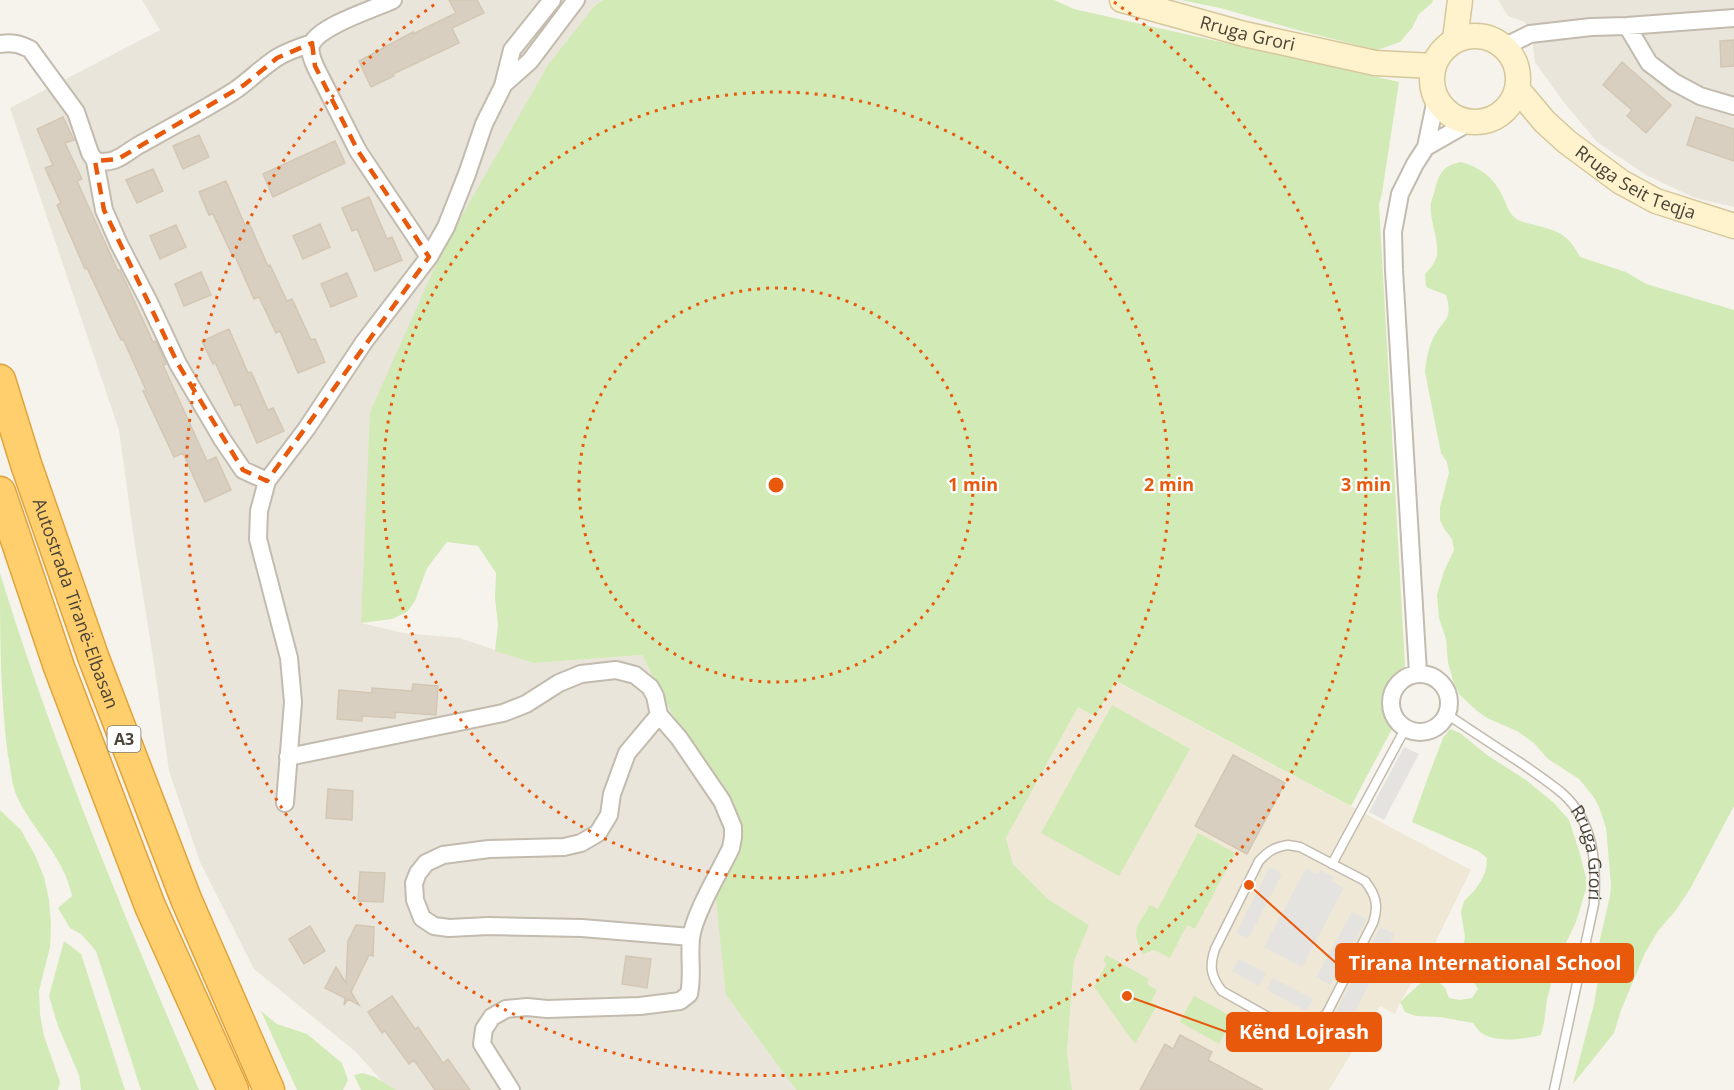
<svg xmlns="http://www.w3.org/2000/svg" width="1734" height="1090" viewBox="0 0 1734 1090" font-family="'Open Sans',sans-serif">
<rect width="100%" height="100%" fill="#f6f3ec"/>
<!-- residential -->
<path fill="#eae5da" d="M142,0H604L595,4L361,623L403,633L460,638L534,663L642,655L728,823L726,995L796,1090H390L356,1052L254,969L200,862L169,771L154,664L134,539L119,430L10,108L160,30Z
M1498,0H1734V207L1695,198L1646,175L1597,142L1562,100L1535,62L1533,46L1525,22L1508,16Z"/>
<!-- education -->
<path fill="#efe8d6" d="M1115,681L1471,870L1429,955L1400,1002L1395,1014L1380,1006L1329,1090H1072L1067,1052L1074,961L1088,925L1049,900L1013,864L1006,838L1078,707Z"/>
<!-- green -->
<path fill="#d2eab5" d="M604,0H1054L1074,9L1399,82L1382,193L1379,204L1405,666C1379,686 1378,699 1393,727L1351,806L1116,681L1095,716L1078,707L1006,838L1013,864L1049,900L1089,925L1074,961L1067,1052L1072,1090H796L726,995L716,900L728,823L642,655L534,663L495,651L498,625L495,598L496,573L478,546L447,542L427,568L415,601L407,612L392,619L361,623L370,412L444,247L548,65L596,4Z
M1181,0H1433L1432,3L1419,14L1412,28L1400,42L1377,50L1297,30L1220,8Z
M1461,162C1483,168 1496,180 1505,201C1508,209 1510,215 1518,220C1522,222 1527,223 1531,224C1557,231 1567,232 1580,257L1626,272L1646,284L1734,310V806L1690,889L1676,910L1658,931L1645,953L1621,1010L1614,1033L1573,1084L1594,1004L1598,980L1599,944L1610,896L1611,885L1606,828L1599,807L1593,796L1579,779L1548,759L1534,743L1517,731L1487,718L1476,710L1459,694L1454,684L1448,662L1446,639L1439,618L1437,595L1444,571L1454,550L1452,539L1445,530L1440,520V507L1449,473L1447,462L1441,453L1425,372C1426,361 1428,349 1433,339C1442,319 1454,321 1446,295L1426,287L1425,274C1431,268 1435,263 1437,255C1439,238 1429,220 1431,203C1432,198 1435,191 1436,185C1441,170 1446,165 1461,162Z
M0,573C54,750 126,920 199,1090H141L96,951L81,934L70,928L58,908L72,896C64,855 30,829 15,792C11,780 11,768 8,756C0,697 0,634 0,573Z
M1112,705L1190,749L1119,876L1041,833Z
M1450,729L1460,733L1487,755L1526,780L1554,803L1569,820L1580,854L1586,878V889L1576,922L1557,962L1547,999L1544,1023L1541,1035C1524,1039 1499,1043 1483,1034C1479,1032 1476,1027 1473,1023L1440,1017L1416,1016L1405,1012L1400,1002L1425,979H1436L1445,988L1449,998L1460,1000L1472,998L1478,989L1461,959L1465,937L1461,912L1464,901L1474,891L1481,881L1486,870L1487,858L1478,851L1412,822L1427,780L1443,738Z
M0,810L21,830L35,855L44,877L49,900L51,925L50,947L39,991L40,1014L44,1036L60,1082L58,1090H0Z
M1198,833L1235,853L1195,929L1187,925L1170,958L1154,950L1143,954C1130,928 1137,928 1150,905L1158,909Z
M64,941L81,954L125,1090H81L79,1075L58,1026L49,996Z
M1106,955L1149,979L1147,984L1157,990L1151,1002L1157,1005L1135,1044L1094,987L1107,963L1103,961Z
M1194,996L1233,1017L1219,1044L1180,1022Z
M261,1011L277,1024L307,1034L342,1063L348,1080L343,1090H297Z
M363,1073L375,1077L396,1090H361L354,1075Z"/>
<!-- parking -->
<path fill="#e5e3e0" d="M1404,747L1419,754L1384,820L1369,812Z
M1270,867L1282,874L1248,939L1236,933Z
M1306,868L1318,874L1320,870L1334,877L1332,881L1344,888L1302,967L1264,947Z
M1352,912L1367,919L1330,985L1316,977Z
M1380,927L1395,934L1345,1031L1330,1023Z
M1239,959L1266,973L1259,986L1232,971Z
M1273,978L1313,999L1306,1011L1267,990Z"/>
<!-- building -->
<path fill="#d8cfc1" stroke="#d3c7b4" stroke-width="1.5" d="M449,0H477L484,13L452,28L459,43L393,74L394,76L371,87L359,61L413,32V34L456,13Z
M1734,40V66L1721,67L1720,41Z
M1622,62L1671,105L1646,133L1627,116L1632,110L1603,85Z
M63,117L74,140L65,143L82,179L77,181L101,234L118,271L120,270L153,342L156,341L166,364L163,365L207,461L216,457L231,490L205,502L183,453L174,457L143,391L146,390L123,339L121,340L87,268L85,269L57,205L61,203L45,168L53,165L37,129Z
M1696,117L1734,129V161L1687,145Z
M199,135L209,157L183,169L173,146Z
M335,141L345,163L273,197L263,174Z
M153,169L163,191L137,203L126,180Z
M226,181L245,225L249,223L268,266L270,265L287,301L292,299L311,340L315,339L325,362L298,373L280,331L276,333L259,297L254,299L235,256L233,257L213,214L209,215L199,192Z
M369,197L387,239L392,237L402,260L375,271L357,229L352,231L342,208Z
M320,224L330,247L303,259L293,236Z
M176,225L186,247L160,259L150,236Z
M201,272L211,295L184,306L175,284Z
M347,273L357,296L331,307L321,284Z
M229,329L248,373L251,372L268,410L273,408L284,431L257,443L240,404L235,406L215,362L213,364L202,341Z
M413,684L438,686L436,715L395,712V718L362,716V721L337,719L339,690L372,693V688L412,691Z
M1233,755L1285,783L1247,854L1195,826Z
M328,789L353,791L352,820L326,818Z
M360,872L385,873L383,902L358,901Z
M356,925L374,927L373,956L369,955L351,992L359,1005L348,999L344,1005L345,998L325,988L336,967L346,983L348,941Z
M310,926L325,951L304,964L289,939Z
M626,956L651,959L647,988L622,984Z
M392,996L415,1029L418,1027L443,1063L448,1059L470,1090H435L414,1060L409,1064L385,1031L382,1033L368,1012Z
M1180,1035L1212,1052L1208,1060L1263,1090H1140L1165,1044L1173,1049Z"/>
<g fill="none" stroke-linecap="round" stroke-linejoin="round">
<!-- lane casing -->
<g stroke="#c2bbae" stroke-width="11">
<g id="lane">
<path id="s1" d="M1448,715C1472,731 1496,747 1521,763C1535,773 1549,782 1562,793C1594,821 1597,864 1594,904L1554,1090"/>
<path d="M1288,845L1300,847L1365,881C1376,895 1379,906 1373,923L1327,1013C1315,1027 1304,1030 1286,1027L1222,991C1211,977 1209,966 1215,949L1259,861C1268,851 1275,847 1288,845Z"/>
<path d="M1332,864L1405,729"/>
</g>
</g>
<!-- street casing -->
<g stroke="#c2bbae" stroke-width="20">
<path id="street" d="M393,0C374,9 322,25 312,43C308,50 312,58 315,66L358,151L429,257
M1627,26L1649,63L1674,82L1700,96L1734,106
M0,44C12,42 19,44 30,49L76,112L90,153L95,161L104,210L119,244L149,302L178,364L222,439L243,470L267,481
M1504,47L1530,34L1591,27L1627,26L1734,18
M503,85L530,61L576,0
M1426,147L1468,123
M95,161C117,165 124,153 141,144C172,126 204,110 234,91C249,81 262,67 278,57C288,51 300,47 312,43
M1418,673L1394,270L1393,232L1400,194L1415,164L1426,147L1436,99
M1391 703a29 29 0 1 1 58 0a29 29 0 1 1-58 0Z
M288,757L503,713L526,704L559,683L581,674L616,670L635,675L650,687L655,696L659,715L627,753L612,794L609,815L598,833L581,843L564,847L489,849L443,855L426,863L418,873L414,883L415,900L422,918L434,926L449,928L489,926L582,928L691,937
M285,803L293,702L289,658L258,539L259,511L267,481L307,428L364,342L429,257L446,227L467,174L484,124L503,86L512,50L552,0
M511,1090L482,1044L484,1029L492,1017L506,1009L527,1007L547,1009L640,1006L680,1001L689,994C693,976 689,957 691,938C694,914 720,871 731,848L733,837V827L722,801L679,738L659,715"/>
</g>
<!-- secondary casing -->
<g stroke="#d6c79b" stroke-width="27">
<g id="secondary">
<path id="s2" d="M1122,0L1244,34L1375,63L1433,66"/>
<circle cx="1475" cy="79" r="43"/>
<path d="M1455,40L1460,0"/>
<path id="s3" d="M1518,90L1545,122L1567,142L1621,182L1656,201L1734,226"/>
</g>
</g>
<!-- highway casing -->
<g stroke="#e0a43c" stroke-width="33">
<g id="highway">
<path id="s4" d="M0,380L26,464L94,659L186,899L269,1090"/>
<path d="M0,492L59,667L150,906L233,1090"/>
</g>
</g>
<!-- lane -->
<use href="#lane" stroke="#fff" stroke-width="8"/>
<!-- street -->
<use href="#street" stroke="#fff" stroke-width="16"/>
<!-- secondary -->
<use href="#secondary" stroke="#fff3cd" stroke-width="24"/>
<!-- highway -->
<use href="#highway" stroke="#ffcf6e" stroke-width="30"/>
</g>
<!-- marked area -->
<path fill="none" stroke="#e8590c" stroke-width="4.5" stroke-dasharray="12 8" stroke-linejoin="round" d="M312,43L315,66L358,151L429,257L267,481L243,470L178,364L104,210L95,161L118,159L244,85L277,58Z"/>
<!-- distance rings -->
<g fill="none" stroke="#e8590c" stroke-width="3" stroke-dasharray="3 6">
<circle cx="776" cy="485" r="197"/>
<circle cx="776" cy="485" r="393"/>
<path d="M1114 2A590 590 0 1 1 438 2"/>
</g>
<g text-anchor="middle" stroke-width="4.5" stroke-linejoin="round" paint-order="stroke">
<!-- shield labels -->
<rect fill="#fff" stroke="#817c74" stroke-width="1.5" x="107.5" y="726" width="33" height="26" rx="4.5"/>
<g font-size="16" font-weight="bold" fill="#4b4439">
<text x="124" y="745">A3</text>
</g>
<!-- street labels -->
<g font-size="18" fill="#4b4439" stroke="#fff">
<text dy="6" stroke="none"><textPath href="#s2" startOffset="130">Rruga Grori</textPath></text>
<text dy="6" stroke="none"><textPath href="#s3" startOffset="152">Rruga Seit Teqja</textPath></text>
<text dy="6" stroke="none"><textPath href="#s4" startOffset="236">Autostrada Tiranë-Elbasan</textPath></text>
<text dy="6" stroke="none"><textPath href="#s1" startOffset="206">Rruga Grori</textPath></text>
</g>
</g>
<circle cx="776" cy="485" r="9" fill="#e8590c" stroke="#fff" stroke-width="3"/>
<g font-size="18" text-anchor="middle" font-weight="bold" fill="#e8590c" stroke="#fff" stroke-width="4.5" stroke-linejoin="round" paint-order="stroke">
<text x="973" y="491">1 min</text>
<text x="1169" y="491">2 min</text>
<text x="1366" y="491">3 min</text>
</g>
<!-- callouts -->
<path fill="none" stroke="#e8590c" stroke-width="2" d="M1249 885L1336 963M1127 996L1227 1032"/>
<g fill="#e8590c" stroke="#fff" stroke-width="2">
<circle cx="1249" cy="885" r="6"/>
<circle cx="1127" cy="996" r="6"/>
</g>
<g fill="#e8590c" stroke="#e8590c" stroke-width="2">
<rect x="1336" y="944" width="297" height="38" rx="6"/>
<rect x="1227" y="1013" width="154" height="38" rx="6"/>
</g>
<g font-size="20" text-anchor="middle" font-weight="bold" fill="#fff">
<text x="1485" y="970">Tirana International School</text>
<text x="1304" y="1039">Kënd Lojrash</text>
</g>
</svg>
